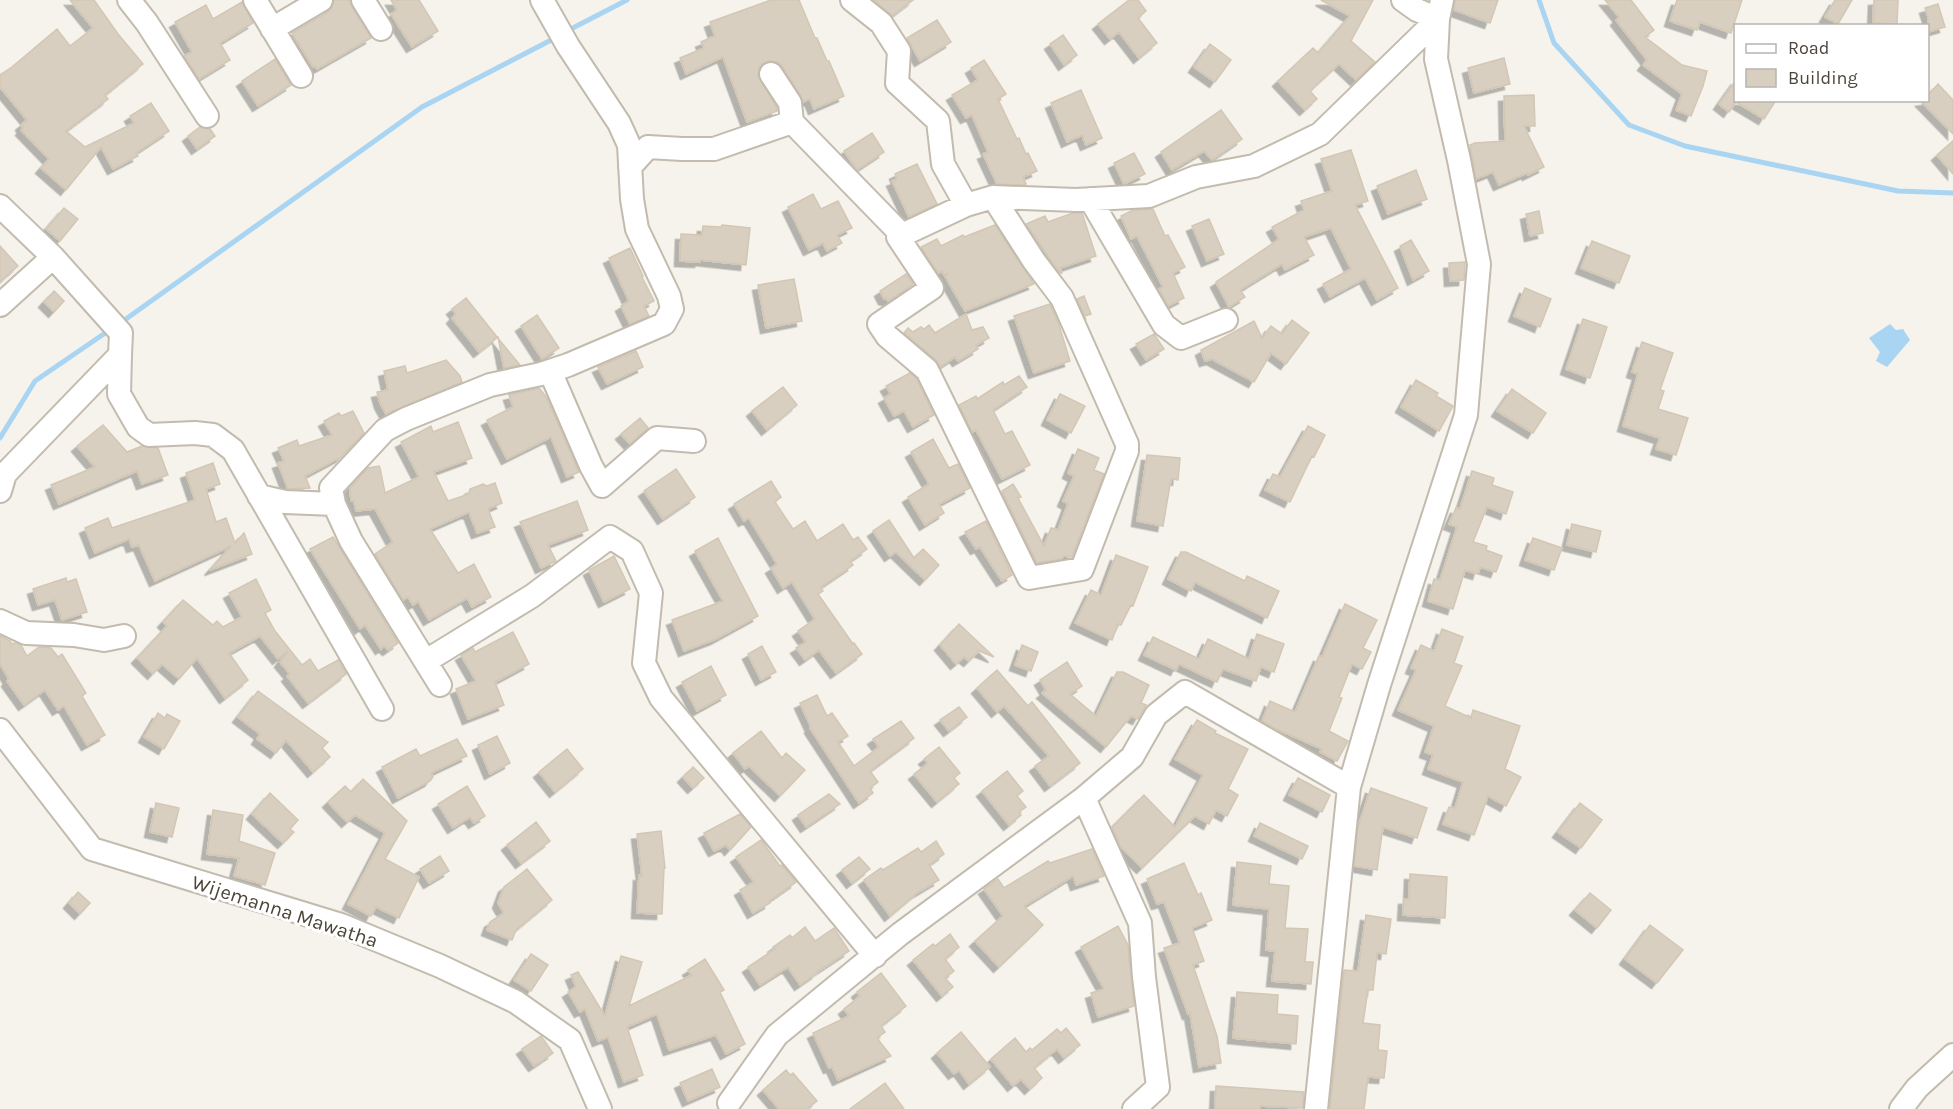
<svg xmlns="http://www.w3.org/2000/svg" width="1953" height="1109" viewBox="0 0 1953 1109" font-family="Karla,sans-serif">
<defs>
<filter id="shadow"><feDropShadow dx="-5.5" dy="5.5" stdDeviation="0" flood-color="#0004"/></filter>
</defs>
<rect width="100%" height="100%" fill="#f6f3ec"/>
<!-- water -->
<path fill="#a9d4f2" d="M1890,324L1896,330L1903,329L1910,340L1887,367L1876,361L1880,352L1869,338Z"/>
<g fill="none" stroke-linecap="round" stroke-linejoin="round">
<!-- stream -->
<path stroke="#a9d4f2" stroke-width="5" d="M1539,0L1554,43L1629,125L1685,146L1898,191L1953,193
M565,32L627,0
M119,324L422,107L557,37
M0,438L35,381L111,329"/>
</g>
<!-- building -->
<path fill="#d8cfc1" stroke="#d3c7b4" stroke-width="1.5" filter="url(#shadow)" d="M70,0H94L118,34L143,64L105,95L108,99L66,131L85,147L134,123L130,116L151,103L169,131L136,153L138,156L113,169L101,147L66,190L41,168L49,159L21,130L23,128L21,125L27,120L0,87V75L12,67L57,29L70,46L93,28Z
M334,0H350L352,7L371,38L317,69L315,66L313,67L292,33L328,12L332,7Z
M391,0H419L438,31L412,47L391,14L397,10Z
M771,0H799L815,38H817L827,61H829L844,96L814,109L810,99L803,102L801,96L782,66L777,62L770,61L763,63L759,67L758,75L777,108V111L747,122L723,57L686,74L680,58L704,48L701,42L715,36L710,22Z
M874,0H913L892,16Z
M1129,0H1138L1146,11L1138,18L1157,43L1139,58L1119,32L1110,39L1098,24Z
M1321,0H1373L1351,41L1375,62L1356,80L1339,64L1310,91L1317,99L1305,110L1278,81L1313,48L1318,53L1350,16Z
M1455,0H1498L1490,23L1454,10Z
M1605,0H1631L1654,30L1645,37L1682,65L1707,71L1703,86L1691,116L1676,110L1682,94L1643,65L1647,60L1616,20L1619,17Z
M1677,0H1742L1731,33L1700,22L1697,30L1670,21Z
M1835,0H1852L1838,24L1825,17Z
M1874,0H1898L1897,24L1873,23Z
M242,2L253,23L220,43L230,60L199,79L184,56L192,52L175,22L206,5L213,19Z
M1938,4L1945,27L1928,32V17L1925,8Z
M937,20L951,42L920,61L907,38Z
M1063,35L1077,55L1064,65L1050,44Z
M1210,44L1231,60L1215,82L1194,67Z
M1504,58L1510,84L1474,93L1468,68Z
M275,59L291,85L258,106L242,81Z
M984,60L1006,94L998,99L1017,139L1019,138L1026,154L1028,153L1037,171L1023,177L1026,184L1024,185L997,184L983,154L988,152L972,115L966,118L952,95L978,80L971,68Z
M1736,80V100H1776L1764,119L1736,102L1729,112L1719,104Z
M1938,84L1953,100V134L1921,101L1928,100V95Z
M1081,90L1102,138L1086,145L1082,135L1067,142L1051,103Z
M1534,95L1535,126H1524L1544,167L1528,175L1527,173L1499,185L1493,172L1476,179L1470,145L1475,143L1505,141L1504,96Z
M1221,110L1242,139L1212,160L1204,151L1172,170L1161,152Z
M200,127L210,129L215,136L197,149L188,136Z
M872,133L884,152L857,170L844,151Z
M1953,141V174L1937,155Z
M1351,150L1368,201L1355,205L1398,288L1377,300L1365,278L1330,297L1323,284L1351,269L1331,228L1304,237L1314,255L1285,270L1282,264L1240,290L1245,297L1229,307L1216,282L1279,239L1272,227L1304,210L1301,201L1332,191L1321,159Z
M1134,153L1145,174L1124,184L1114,163Z
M917,164L937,204L909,217L892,181L897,179L895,174Z
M1416,170L1427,199L1388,214L1377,186Z
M813,194L821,209L838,201L852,228L837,235L842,243L827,251L823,243L809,250L788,207Z
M64,208L78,219L60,241L46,229Z
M1153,209L1165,236L1168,235L1185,267L1173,273L1184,298L1168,306L1159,289L1163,287L1137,236L1131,239L1121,216L1133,210Z
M1539,211L1543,233L1530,236L1526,214Z
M1073,213H1082L1096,256L1060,268L1062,273H1060L1026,224L1045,216L1048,222Z
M1209,219L1224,254L1207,261L1192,226Z
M722,225L750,228L746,265L700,260V262L680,261L681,234L702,235L703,226L721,227Z
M995,225L1034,284L965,311L945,276L948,273L944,275L942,271L938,273L921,247L937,239L941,246L963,235L964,237Z
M1411,240L1429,271L1413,280L1400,246Z
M1592,241L1630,256L1619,283L1581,268Z
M0,246L18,266L0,282Z
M630,248L643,276L642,277L654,301L644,306L649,316L630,324L621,306L629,301L609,258Z
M1465,262L1464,280L1450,281L1449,263Z
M906,274L913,284L888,301L886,298L884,299L880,291Z
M794,279L802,321L766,328L758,285Z
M1525,288L1551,299L1540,327L1514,316Z
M54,291L64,301L54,312L44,302Z
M1084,296L1091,314L1085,316L1077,299Z
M466,298L497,337L520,365L504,368L498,337L479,352L452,318L456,314L452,309Z
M1050,304L1059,325L1070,361L1034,373L1014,316Z
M966,314L972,330L983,327L989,338L976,345L978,349L958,361L955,357L940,367L936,360L904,333L908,328L913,332L921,327L924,329L929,325L935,333Z
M537,315L559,348L542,359L521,326Z
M1583,319L1607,327L1590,378L1566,369Z
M1292,320L1309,333L1286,364L1271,353L1254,382L1212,359L1205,361L1201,350L1254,321L1262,338L1271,326L1282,334Z
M1154,334L1164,349L1146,360L1136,344Z
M1642,342L1673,353L1660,390L1664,391L1658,409L1688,418L1676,455L1656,449L1660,438L1623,426L1638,374L1632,372Z
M636,351L643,367L607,384L598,367Z
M446,360L460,376L462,382L386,414L380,403L377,392L388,390L384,371L405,366L407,373Z
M910,373L916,378L934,415L913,427L904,411L894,416L884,398L891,394L886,386Z
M1019,376L1027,387L993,410L1005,434L1012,431L1030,465L1002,479L976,430L972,432L959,405L976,396L977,399L1003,382L1004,385Z
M1416,380L1438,393L1436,396L1453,406L1439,431L1401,407Z
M783,387L797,405L767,430L752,411Z
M539,388L547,398L579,472L567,477L551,437L507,459L487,420L513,407L509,395Z
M1512,389L1546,413L1533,433L1497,411Z
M1060,394L1085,406L1071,433L1047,420Z
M353,411L364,433L341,457L305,476L310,488L288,489L278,463L284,461L278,448L297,440L299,446L332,435L324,421L339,413L341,416Z
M640,418L648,428L630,444L621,434Z
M458,422L472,458L434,472L448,501L469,494L470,489L483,484L487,486L495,483L502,503L488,509L495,527L477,533L469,512L430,529L458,573L474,564L491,597L472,607L467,598L429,620L418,601L413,605L408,597L403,600L375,554L393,542L375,509L356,511L354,501H351L350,488L368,468L379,466L380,468L385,493L419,477L401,442L431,426L433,432Z
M103,425L127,452L142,446L158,448L168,475L142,484L137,471L59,504L51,485L95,467L77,446Z
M1308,426L1325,435L1314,457L1312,456L1290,502L1265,490L1273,474L1280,477Z
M933,439L949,468L958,464L970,488L939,504L944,513L925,525L908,497L929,484L911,452Z
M1078,449L1099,458L1094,470L1104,474L1072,557L1063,556L1062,559L1037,563L1002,491L1013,484L1021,497L1018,498L1044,546L1051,528L1058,530L1068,504L1063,501L1074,476L1068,473Z
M1147,455L1180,458L1178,480L1171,479L1163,526L1137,521Z
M213,463L220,484L206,489L216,522L226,518L235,543L244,533L252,554L210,570L231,546L155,581L139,545L132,547L129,539L95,553L85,528L108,518L112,528L195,500L186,473Z
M676,469L695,497L663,519L644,491Z
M1472,471L1494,478L1492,485L1513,492L1506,514L1487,507L1473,542L1487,546L1486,550L1502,556L1496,572L1480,567L1478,574L1465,570L1453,609L1428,601L1434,579L1440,580L1457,527L1449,524L1456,508L1460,509Z
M771,481L781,497L775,502L793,529L805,521L817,541L843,524L853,540L858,537L867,549L850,561L853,565L821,587L823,591L818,594L853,644L854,643L862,654L836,673L819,650L805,660L796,648L806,642L798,631L815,619L792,582L783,588L771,568L777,564L749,518L744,521L734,504Z
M577,501L588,530L548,545L556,561L541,568L520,522Z
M889,520L914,558L923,549L939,565L925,580L896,552L890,556L873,531Z
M986,521L1012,575L1002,581L980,547L976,549L965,532Z
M1572,524L1601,531L1596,552L1567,545Z
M333,537L398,643L388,650L384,646L381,649L365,625L360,629L310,549Z
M718,538L758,616L716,639L684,651L672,620L723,601L695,551Z
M1533,538L1562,548L1554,570L1525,560Z
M1181,552H1186L1245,581L1247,576L1279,591L1267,618L1195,582L1191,591L1168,579Z
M1116,555L1148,567L1133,606L1131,605L1121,625L1118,624L1112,640L1075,623L1091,590L1101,595Z
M614,556L630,589L604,602L589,570Z
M66,578L67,582L76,579L87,612L62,620L55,600L38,605L33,589Z
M256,579L271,610L265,613L275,631L302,665L310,659L318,671L338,660L346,674L308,703L287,676L290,674L280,662L288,651L278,659L260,636L229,653L248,680L225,698L197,658L179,679L162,664L153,674L137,658L167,626L163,622L183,600L213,625L217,621L223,627L242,617L229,593Z
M1345,604L1377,620L1363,648L1371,652L1362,669L1352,664L1339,697L1342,698L1329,731L1348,741L1337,761L1320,752L1322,749L1274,728L1262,721L1270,701L1295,712L1319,656L1322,657Z
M959,624L994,657L979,651L969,661L964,657L956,664L940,645Z
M1442,629L1463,637L1454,663L1462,666L1445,706L1471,718L1473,710L1520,726L1505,769L1521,777L1506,806L1488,796L1474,835L1443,824L1449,807L1455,808L1463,782L1428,769L1433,755L1425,752L1434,726L1398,710L1416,670L1411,668L1421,645L1434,651Z
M513,632L529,664L495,682L504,705L468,719L456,689L476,681L461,655L473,648L475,652Z
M1257,634L1284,644L1274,672L1261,667L1256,681L1223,669L1217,682L1179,664L1176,670L1144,655L1153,637L1199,659L1208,639L1249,659Z
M0,636L10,641L12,644L15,643L21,645L27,656L39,647L51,648L58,657L62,654L86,693L82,696L105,735L87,745L64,706L58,710L45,690L24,705L7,681L9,679L0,664Z
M1022,645L1038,652L1031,671L1015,665Z
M762,646L776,672L761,680L748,654Z
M1067,662L1082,686L1070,694L1096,716L1117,672H1123L1149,685L1141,703L1146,705L1138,719L1131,716L1106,747L1042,693L1046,690L1040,680Z
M711,666L726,695L697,711L682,682Z
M997,670L1028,706L1032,702L1080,763L1050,786L1035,766L1049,756L1004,706L997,712L977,688Z
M258,691L328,742L322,748L330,757L313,772L286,740L276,753L257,739L260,734L238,717Z
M817,695L827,716L832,713L848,736L838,742L854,766L879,747L873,739L901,721L914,738L870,771L878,782L870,788L873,793L859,803L810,728L811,727L800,703Z
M959,707L967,717L949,731L940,720Z
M158,713L165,718L167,714L180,721L164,749L144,737Z
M1197,720L1216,731L1215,733L1248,749L1228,789L1238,795L1227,816L1216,810L1209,824L1195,816L1142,868L1120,846L1112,827L1144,795L1175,827L1203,775L1175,759Z
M761,731L782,758L786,753L805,770L780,796L749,766L745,769L733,753Z
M497,736L510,763L490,774L478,745Z
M457,739L467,756L431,773L433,777L430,781L398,798L382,767L416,749L420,756Z
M939,747L960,773L954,778L959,784L937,802L914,774L928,763L924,759Z
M567,749L583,769L555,792L539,772Z
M693,767L704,778L693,788L683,777Z
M1007,771L1023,791L1017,796L1026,807L1019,812L1021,815L1009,825L982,791Z
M1298,778L1330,795L1322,812L1289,795Z
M363,779L407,821L385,859L419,877L399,918L376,907L371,916L348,904L385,833L355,815L347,822L328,802L345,786L351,792Z
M467,786L485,816L474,823L470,817L453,828L438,804Z
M1371,788L1427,808L1417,838L1383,827L1377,870L1354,866L1358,827Z
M270,793L298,820L290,829L294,832L283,843L252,814Z
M829,794L840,804L806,827L798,815Z
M156,803L179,808L172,837L150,832Z
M1580,803L1602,820L1581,848L1558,832Z
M213,810L243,815L239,841L275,853L265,885L234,876L239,858L207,854Z
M740,814L751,827L730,850L726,845L714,851L704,833Z
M536,822L550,841L521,863L507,845Z
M1260,823L1308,846L1302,859L1254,836Z
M661,831L665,868H664L662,914L637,913L639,875L642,876L637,834Z
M761,840L780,866L782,865L796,882L769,901L770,903L753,913L740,890L754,882L736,857Z
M936,841L944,854L929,865L939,880L917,893L890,916L864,880L881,868L883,870L918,848L921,852Z
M1092,849L1104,876L1076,885L1073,876L1024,906L1043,925L999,967L975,941L1003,916L984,889L998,879L1004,888L1048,861L1050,863Z
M440,856L449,871L429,883L420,869Z
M859,857L870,869L852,883L842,870Z
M1237,862L1271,866L1269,884L1289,886L1285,928L1308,929L1305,962H1313L1311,984L1272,981L1275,951L1266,950L1269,909L1233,905Z
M1184,863L1198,895L1201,893L1212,920L1192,928L1204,961L1193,965L1217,1036L1221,1063L1199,1067L1190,1013L1188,1014L1164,948L1180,943L1164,902L1157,904L1147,879Z
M527,869L552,900L516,930L512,940L487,930L490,922L504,913L498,903L504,887Z
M1410,874L1447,877L1445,918L1403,915L1404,899H1409Z
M78,892L90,903L80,914L69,903Z
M1590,893L1611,910L1597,928L1575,910Z
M1366,915L1391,919L1386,954L1377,953L1373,990H1368L1363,1023L1380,1025L1378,1050L1387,1051L1384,1078L1368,1077L1364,1109H1330L1344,970L1358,971Z
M1650,925L1683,950L1657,983L1625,959Z
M1118,926L1128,945L1134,1006L1098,1017L1091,993L1104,989L1081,947Z
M805,927L815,941L834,928L849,951L817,972V973L800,985L788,967L760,985L748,967L775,949L773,947L790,935L792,938Z
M950,934L959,947L945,959L954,971L945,978L953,987L942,996L913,960L933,944L935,946Z
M531,954L548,965L531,991L514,980Z
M621,956L642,962L629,1006L692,975L688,970L705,959L724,990L720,992L745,1044L726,1054L716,1035L669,1050L657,1014L627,1027L643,1075L624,1082L608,1037L598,1041L585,1009L580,1012L568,992L576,987L571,975L578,972L605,1016Z
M881,973L906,1006L881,1026L885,1032L877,1038L891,1056L838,1080L832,1067L829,1068L813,1033L849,1016L844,1009L860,996L857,992Z
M1237,992L1278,995L1277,1014L1298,1016L1296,1044L1233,1038Z
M1066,1028L1080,1045L1064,1058L1057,1049L1034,1068L1042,1078L1030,1089L1021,1079L1013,1086L991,1059L1015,1038L1026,1052L1030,1048L1032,1050L1057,1029L1061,1033Z
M961,1032L990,1067L969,1084L959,1070L954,1074L937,1053Z
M541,1036L553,1053L534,1066L522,1049Z
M712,1069L720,1087L688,1101L680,1083Z
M786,1070L790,1075L793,1073L817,1101L807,1109H779L763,1090Z
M885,1083L904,1109H850Z
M1216,1086L1304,1092L1303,1108L1260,1106V1109H1215Z"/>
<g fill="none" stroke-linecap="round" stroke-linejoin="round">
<!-- minor casing -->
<g stroke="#c2bbae" stroke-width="26">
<path id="minor" d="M129,0L147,23L207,116
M255,0L301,76
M363,0L381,29
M852,0L881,23L899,51L897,83L938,121L943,164L966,205
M272,29L321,0
M771,74L790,103L792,122
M630,167L648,147L682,149H714L792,122L902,235
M993,197L1034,261L1062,298L1127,444V451L1082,569L1029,578L927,370L887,336L879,324L932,288L898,237L966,205L993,197L1076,200L1149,196L1196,177L1254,166L1320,134L1438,19L1417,10L1403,0
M1090,199L1164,325L1181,338L1226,320
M0,206L53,257L121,333L120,355L5,474L0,491
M0,305L53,257
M120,355L119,394L138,427L149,435L195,433L213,435L233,450L382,709
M550,371L591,466L602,486L657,438L694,441
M259,496L285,502L334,504
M0,621L26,633L74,635L104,640L124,636
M426,661L532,596L610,537L632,551L651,593L644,663L661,698L875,956
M440,685L351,541L334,504L331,488L385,430L406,419L490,385L541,374L568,365L664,324L672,309L669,296L637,229L632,199L629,145L619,123L568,46L542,0
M0,730L92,849L341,925L440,966L516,1002L570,1040L600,1109
M1084,798L1140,923L1144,977L1158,1087L1134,1109
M729,1103L777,1035L900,934L1084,798L1132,757L1156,715L1185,692L1349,787
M1316,1109L1349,787L1379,685L1466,415L1479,264L1459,160L1436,59L1438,19L1442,0
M1901,1109L1917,1088L1953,1055"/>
</g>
<!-- minor -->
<use href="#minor" stroke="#fff" stroke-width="22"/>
</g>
<g text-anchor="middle" stroke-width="6" stroke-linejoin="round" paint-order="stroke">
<!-- street labels -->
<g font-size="20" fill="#4b4439" stroke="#fff">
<text transform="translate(285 911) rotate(18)" y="7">Wijemanna Mawatha</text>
</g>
</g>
<!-- legend -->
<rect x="1734" y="24" width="195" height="78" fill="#ffffff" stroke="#b7b4b0" stroke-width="1.5"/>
<rect x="1746" y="44" width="30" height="9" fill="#ffffff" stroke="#b7b4b0" stroke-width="1.5"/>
<text x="1788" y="54" font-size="18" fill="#4b4439">Road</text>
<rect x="1746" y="69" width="30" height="18" fill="#d8cfc1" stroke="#b7b4b0" stroke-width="1.5"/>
<text x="1788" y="84" font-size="18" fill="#4b4439">Building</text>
</svg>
